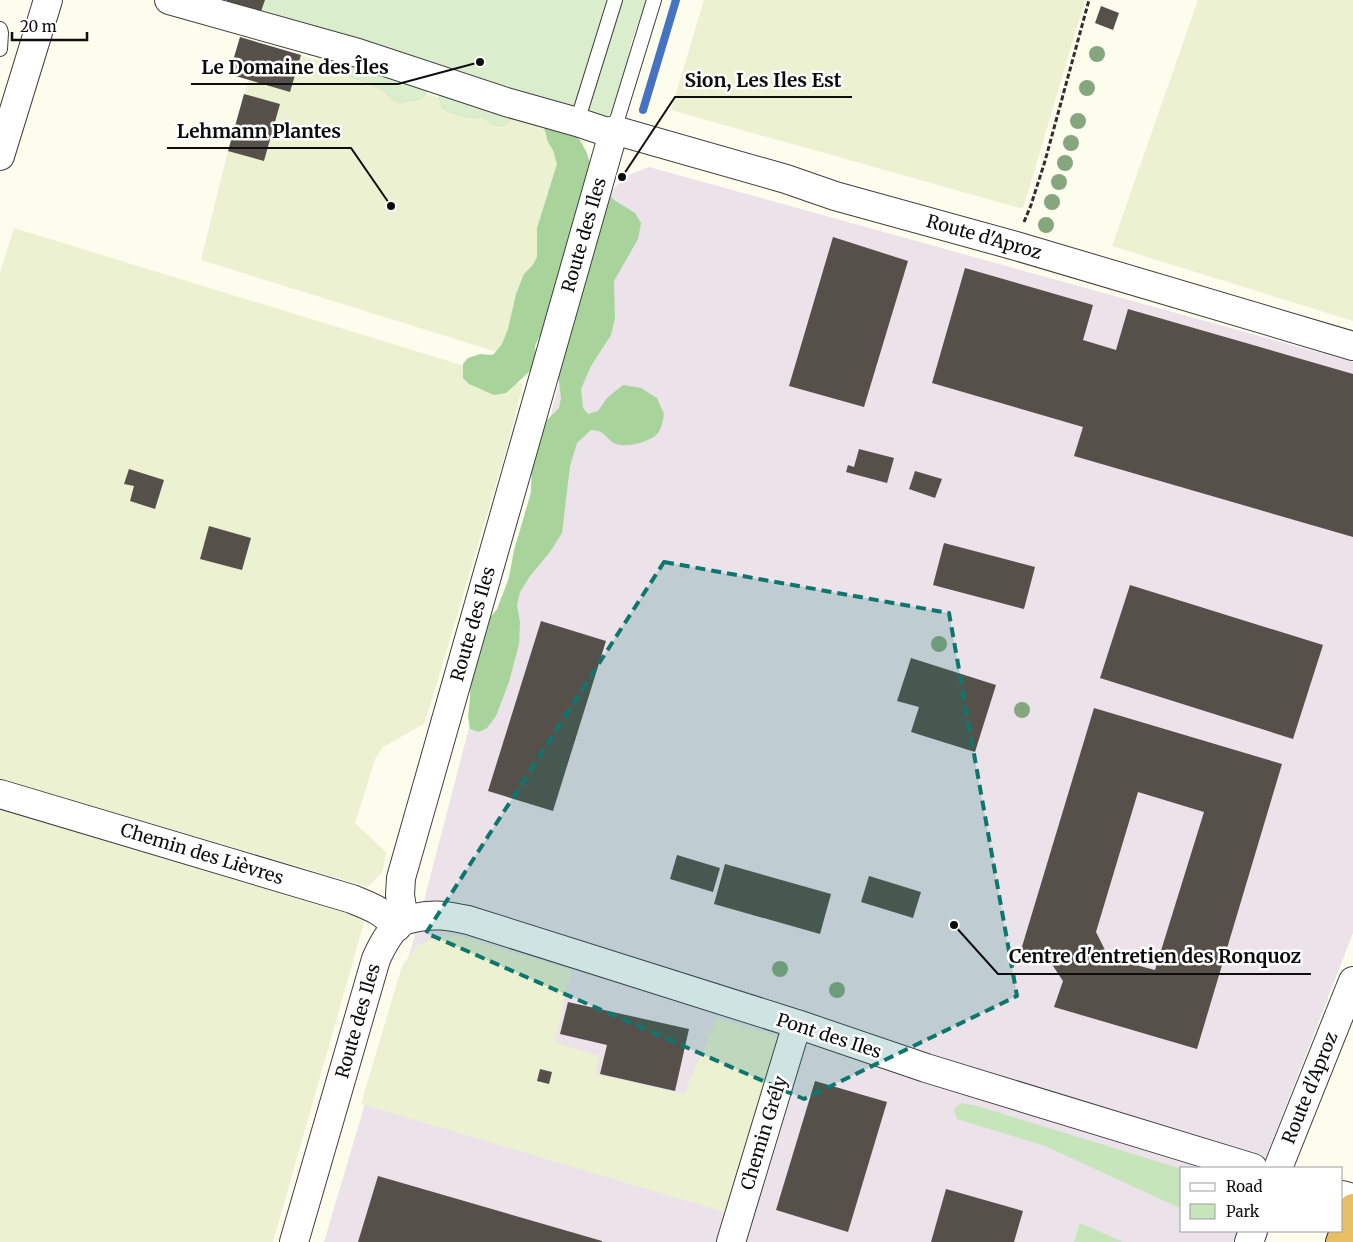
<svg xmlns="http://www.w3.org/2000/svg" width="1353" height="1242" viewBox="0 0 1353 1242" font-family="Merriweather,serif">
<rect width="100%" height="100%" fill="#fdfdee"/>
<!-- industrial -->
<path fill="#ebe2ea" d="M649,167L1353,362V933L1262,1168H1182V1231H1237L1233,1242H324L415,935L608,195L624,177Z"/>
<!-- farmland -->
<path fill="#ecf1d1" d="M704,0H1085L1023,209L671,110Z
M1198,0H1353V321L1112,246Z
M240,37L584,141L529,362L201,260L228,151L249,80L229,74Z
M14,228L523,384L507,447L437,683L424,724L383,747L375,759L355,823L386,852L383,871L368,887L0,779V273Z
M0,810L365,919L273,1242H0Z
M458,936L571,970L555,1042L599,1056L596,1074L684,1094L717,1018L784,1039L731,1214L361,1104L402,966L416,946L438,937Z"/>
<!-- green -->
<path fill="#c7e5bb" d="M961,1103L977,1106L1182,1169V1209L1045,1146L957,1119L954,1109Z
M1080,1223L1123,1242H1074Z"/>
<!-- forest -->
<path fill="#a8d49c" d="M646,0L632,39L608,116L575,132L586,151L596,180L614,200L635,213L641,223L638,239L614,281L615,318L611,335L591,366L581,389L583,408L588,414L598,411L607,398L623,385L641,388L657,398L664,414C663,419 662,428 658,433C651,442 625,449 614,443C603,436 606,431 591,430L577,443L570,466L562,533L550,552L530,576L520,592L517,605L520,622L519,644L509,682L496,716L487,728L479,732L470,729L468,716L470,699L471,660L476,635L497,609L509,578L514,550L531,493L532,450L538,429L559,408L561,398L556,357L544,336L539,337L535,346L536,360L529,372L506,393L494,395L469,384L463,378V364L468,358L480,354L491,355L494,354L502,344L508,329L516,294L524,274L532,266L537,257V228L557,164L553,150L548,142L540,113L522,104L507,124L503,126L493,125L482,117L471,118L449,112L442,108L438,93L430,89L421,99L398,103L393,100L384,91L373,85L334,71L330,67L339,42L325,44L313,56H309L301,7Z"/>
<!-- pitch -->
<path fill="#daedcc" d="M187,0H646L632,39L620,98L614,111L608,116L599,122L522,104L507,124L503,126L493,125L482,117L471,118L449,112L442,108L438,93L431,89L421,99L398,103L393,100L384,91L373,85L334,71L330,67L339,42L325,44L313,56H309L301,50Z"/>
<g fill="none" stroke-linecap="round" stroke-linejoin="round">
<!-- stream -->
<path stroke="#4573c1" stroke-width="8" d="M643,110L676,0"/>
</g>
<!-- building -->
<path fill="#55514a" fill-rule="evenodd" d="M227,0H265L260,14L226,3Z
M1101,6L1119,13L1113,30L1095,23Z
M240,37L301,55L290,92L229,74Z
M244,94L280,104L264,161L228,151Z
M833,237L908,261L864,407L789,386Z
M965,268L1093,305L1083,340L1116,350L1128,309L1353,374V537L1074,456L1083,427L932,383Z
M859,449L894,458L887,483L846,472L848,465L854,467Z
M129,469L164,480L155,509L130,501L134,486L124,484Z
M915,471L942,479L935,498L909,489Z
M209,526L251,538L242,570L200,559Z
M944,543L1035,567L1024,609L933,585Z
M1130,585L1323,645L1293,739L1100,678Z
M541,621L606,641L553,811L488,791Z
M911,658L996,685L975,752L911,732L919,707L897,701Z
M1094,708L1282,764L1197,1049L1054,1007L1063,981L1047,957L1021,950ZM1138,792L1204,812L1155,970L1109,958L1096,932Z
M677,855L720,868L713,892L670,879Z
M725,864L831,894L820,934L714,904Z
M869,876L921,892L913,918L861,902Z
M568,1002L689,1029L675,1091L600,1074L607,1045L560,1034Z
M540,1069L552,1072L549,1084L537,1081Z
M815,1081L887,1102L848,1232L776,1210Z
M378,1176L602,1241V1242H358Z
M946,1189L1023,1211L1014,1242H931Z"/>
<g fill="none" stroke-linecap="round" stroke-linejoin="round">
<!-- service casing -->
<g stroke="#404040" stroke-width="16">
<path id="service" d="M0,29L1,33L0,49
M577,122L615,0
M614,130L654,0"/>
</g>
<!-- minor casing -->
<g stroke="#404040" stroke-width="30">
<path id="minor" d="M169,0L358,53L506,102L577,122L613,134
M0,156L48,0
M0,794L352,899C372,907 381,910 397,927
M404,921L400,895L401,878L614,130L786,179L835,196L1016,246L1353,346
M1342,1195L1353,1198
M294,1242L376,959C382,946 389,932 400,923C404,920 409,919 414,918C434,913 449,916 468,920L797,1024L926,1068L1253,1168
M731,1242L797,1024"/>
</g>
<!-- tertiary casing -->
<g stroke="#404040" stroke-width="30">
<path id="tertiary" d="M1278,1168L1353,981
M1249,1242L1253,1231"/>
</g>
<!-- motorway casing -->
<g stroke="#1e1e1e" stroke-width="30">
<path id="motorway" d="M1340,1242L1353,1208"/>
</g>
<!-- path -->
<path stroke="#2f2f2f" stroke-width="3" stroke-dasharray="5 2.5" stroke-linecap="butt" d="M1024,222L1031,205L1045,161L1089,0"/>
<!-- service -->
<use href="#service" stroke="#fff" stroke-width="14"/>
<!-- minor -->
<use href="#minor" stroke="#fff" stroke-width="28"/>
<!-- tertiary -->
<use href="#tertiary" stroke="#fff" stroke-width="28"/>
<!-- motorway -->
<use href="#motorway" stroke="#e7be63" stroke-width="28"/>
</g>
<!-- trees -->
<g fill="#85a67f">
<circle cx="1097" cy="54" r="8"/>
<circle cx="1087" cy="88" r="8"/>
<circle cx="1078" cy="121" r="8"/>
<circle cx="1071" cy="143" r="8"/>
<circle cx="1065" cy="163" r="8"/>
<circle cx="1059" cy="182" r="8"/>
<circle cx="1052" cy="202" r="8"/>
<circle cx="1046" cy="225" r="8"/>
<circle cx="939" cy="644" r="8"/>
<circle cx="1022" cy="710" r="8"/>
<circle cx="780" cy="969" r="8"/>
<circle cx="837" cy="990" r="8"/>
</g>
<!-- marked area -->
<path fill="#0f766e" fill-opacity="0.2" stroke="#0f766e" stroke-width="4" stroke-dasharray="10 6" stroke-linejoin="round" d="M664,562L949,613L1017,996L804,1099L426,933Z"/>
<g text-anchor="middle" stroke-width="5" stroke-linejoin="round" paint-order="stroke">
<!-- street labels -->
<g font-size="18" fill="#0d0d0d" stroke="#fff">
<text transform="translate(584 235) rotate(-74)" y="6">Route des Iles</text>
<text transform="translate(984 237) rotate(16)" y="6">Route d'Aproz</text>
<text transform="translate(473 624) rotate(-74)" y="6">Route des Iles</text>
<text transform="translate(202 854) rotate(17)" y="6">Chemin des Lièvres</text>
<text transform="translate(358 1021) rotate(-74)" y="6">Route des Iles</text>
<text transform="translate(829 1036) rotate(18)" y="6">Pont des Iles</text>
<text transform="translate(1310 1088) rotate(-68)" y="6">Route d'Aproz</text>
<text transform="translate(764 1133) rotate(-73)" y="6">Chemin Grély</text>
</g>
</g>
<!-- callouts -->
<path fill="none" stroke="#0d0d0d" stroke-width="2" d="M480 62L398 84H191M622 177L675 97H852M391 206L351 148H167M954 925L998 974H1311"/>
<g fill="#0d0d0d" stroke="#fff" stroke-width="2">
<circle cx="480" cy="62" r="5"/>
<circle cx="622" cy="177" r="5"/>
<circle cx="391" cy="206" r="5"/>
<circle cx="954" cy="925" r="5"/>
</g>
<g font-size="19" text-anchor="middle" font-weight="bold" fill="#0d0d0d" stroke="#fff" stroke-width="5" stroke-linejoin="round" paint-order="stroke">
<text x="295" y="74">Le Domaine des Îles</text>
<text x="763" y="87">Sion, Les Iles Est</text>
<text x="259" y="138">Lehmann Plantes</text>
<text x="1155" y="963">Centre d'entretien des Ronquoz</text>
</g>
<!-- legend -->
<rect x="1180" y="1167" width="162" height="65" fill="#ffffff" stroke="#9e9e9e"/>
<rect x="1190" y="1183" width="25" height="8" fill="#ffffff" stroke="#9e9e9e"/>
<text x="1226" y="1192" font-size="15" fill="#0d0d0d">Road</text>
<rect x="1190" y="1204" width="25" height="15" fill="#c7e5bb" stroke="#9e9e9e"/>
<text x="1226" y="1217" font-size="15" fill="#0d0d0d">Park</text>
<!-- scale -->
<path d="M12 32v8h75v-8" fill="none" stroke="#0d0d0d" stroke-width="2.5"/>
<text x="20" y="32" font-size="15" fill="#0d0d0d" stroke="#ffffff" stroke-width="4" paint-order="stroke">20 m</text>
</svg>
